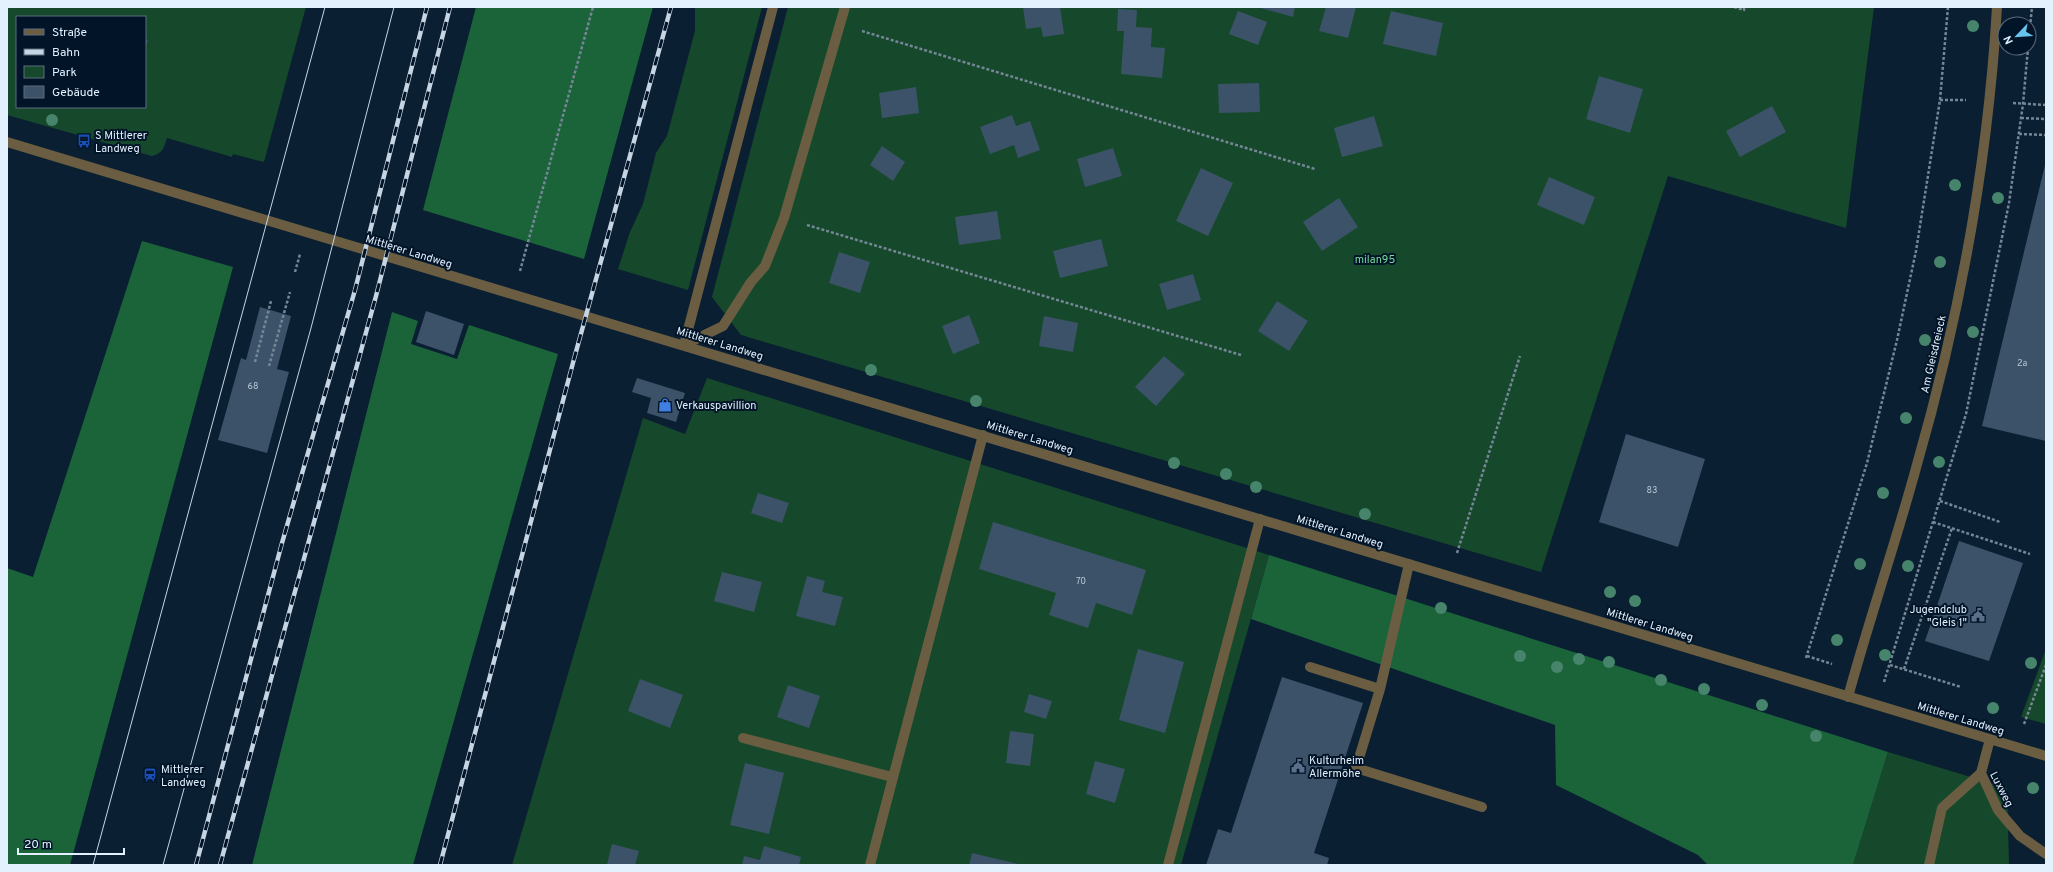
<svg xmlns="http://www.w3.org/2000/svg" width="2053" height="872" viewBox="0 0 2053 872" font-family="Overpass,sans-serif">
<rect width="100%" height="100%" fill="#0a1f32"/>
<!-- green -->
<path fill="#16492b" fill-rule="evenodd" d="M7,7H306L264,162L233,154L232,157L167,138C164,148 163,153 152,156L7,115ZM17,17H145V107H17Z
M695,7H762L688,290L618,269L630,232L643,204L656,153L667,136L695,31Z
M788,7H1874L1846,228L1668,176L1541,572L741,335L712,297Z
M707,378L1269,555L1181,865H512L643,418L685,434Z
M2046,649V724L2021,717Z
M1888,752L2007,788L2009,865H1853Z"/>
<!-- forest -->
<path fill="#1b643a" d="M476,7H653L584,259L423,210Z
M142,241L233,267L70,865H7V568L33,577Z
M392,312L418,321L411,344L457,359L469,325L558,354L413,865H252Z
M1269,555L1888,752L1853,865H1708L1698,855L1556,785L1555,725L1251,619Z"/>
<!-- building -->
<path fill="#3b5268" d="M1023,7H1060L1064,34L1043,37L1041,27L1026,29Z
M1257,7H1295L1293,17Z
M1326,7H1356L1348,38L1319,31Z
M1118,9L1137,10L1136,27L1152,28L1151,47L1165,48L1162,78L1121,74L1124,31H1117Z
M1238,11L1267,22L1258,45L1229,34Z
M1391,11L1443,23L1436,56L1383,44Z
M145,39L148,40L145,49Z
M1599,76L1643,89L1630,133L1586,119Z
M1259,83L1260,112L1219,113L1218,84Z
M916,87L919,113L882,118L879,93Z
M1772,106L1786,132L1740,157L1726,131Z
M1012,115L1016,126L1030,121L1040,150L1018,158L1014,145L990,154L980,127Z
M1374,116L1383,146L1342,157L1334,128Z
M882,146L905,162L893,181L870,165Z
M1113,148L1122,176L1085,187L1077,159Z
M2045,165H2046V441L1982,426Z
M1201,168L1233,183L1208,236L1176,221Z
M1549,177L1595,197L1584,225L1537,205Z
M1339,198L1358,227L1322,251L1303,222Z
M997,211L1001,239L959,245L955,217Z
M1101,239L1108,266L1060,278L1053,251Z
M839,252L870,262L860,293L829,283Z
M1193,274L1201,300L1167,310L1159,284Z
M1277,301L1308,321L1289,351L1258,331Z
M260,307L291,316L277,369L289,372L267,453L218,440L241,358L246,360Z
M426,311L464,324L454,355L416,342Z
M969,315L980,343L953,354L942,326Z
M1044,316L1078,323L1073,352L1039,346Z
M1164,356L1185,374L1156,406L1135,387Z
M637,378L685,393L676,422L647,413L651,398L632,392Z
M1626,434L1705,459L1678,547L1599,522Z
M758,493L789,503L782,523L751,513Z
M993,522L1146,570L1132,615L1096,603L1088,628L1049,615L1056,593L979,569Z
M1959,541L2023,563L1989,661L1925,641Z
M722,572L762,582L754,612L714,601Z
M807,576L825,581L822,592L843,597L835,626L796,616Z
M1138,649L1184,662L1165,733L1119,720Z
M1282,677L1363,703L1314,853L1329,858L1327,865H1206L1218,829L1231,833Z
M640,679L683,695L670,728L628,711Z
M788,685L820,696L809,728L777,717Z
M1029,694L1052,701L1046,719L1024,712Z
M1010,731L1034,734L1030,766L1006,763Z
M1095,761L1125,769L1115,803L1086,794Z
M745,763L784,773L769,834L730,825Z
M612,844L639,851L635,865H607Z
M764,846L801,857L799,865H742L744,856L760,860Z
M972,853L1018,864V865H969Z"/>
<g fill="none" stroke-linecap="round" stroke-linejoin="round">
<!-- path -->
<path stroke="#758696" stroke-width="2.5" stroke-dasharray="3 2" stroke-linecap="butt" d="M1734,7L1744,10V7
M862,31L1315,169
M2029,37L2032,7
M1940,100H1966
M2013,103L2046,105
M2021,118L2046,119
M2019,134L2046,135
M807,225L1241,355
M520,271L593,7
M295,272L300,254
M255,362L271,301
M269,366L290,292
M1940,501L2000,522
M1933,522L2030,554
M1457,553L1520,356
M1807,656L1832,664
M1806,658L1867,463L1897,340L1916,251L1940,100L1948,7
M1890,665L1961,687
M1904,669L1952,528
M1884,682L1966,414L2009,203L2023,104L2028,48
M2024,724L2046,665"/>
<!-- lane -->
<path stroke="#6a5d41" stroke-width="10" d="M684,345L723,326L751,282L765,266L784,218L845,7
M684,345L773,7
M1310,667L1380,689L1409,564
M1380,689L1356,768L1482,807
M743,738L892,777
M870,865L983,435
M1168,865L1260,519
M1929,865L1942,808L1981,773"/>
<!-- street -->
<path stroke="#6a5d41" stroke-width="10" d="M7,142L2046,756
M1848,697C1869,620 1895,545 1916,468C1959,319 1988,162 1997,7
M1990,739L1981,773L1998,810L2020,836L2046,854"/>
<!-- tram -->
<path stroke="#c6d5e3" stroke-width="1" d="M93,865L325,7
M163,865L311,328L394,7"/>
<!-- rail casing -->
<g stroke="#c6d5e3" stroke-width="4.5">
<path id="rail" d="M196,865L282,543L355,290L427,7
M220,865L376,296L450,7
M440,865L574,359L671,7"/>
</g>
<!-- rail -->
<use href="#rail" stroke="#021528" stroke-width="3" stroke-dasharray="9" stroke-linecap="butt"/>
</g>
<!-- trees -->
<g fill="#46856b">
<circle cx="1973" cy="26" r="6"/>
<circle cx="52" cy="120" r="6"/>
<circle cx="1955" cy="185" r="6"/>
<circle cx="1998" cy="198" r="6"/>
<circle cx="1940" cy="262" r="6"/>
<circle cx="1973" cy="332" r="6"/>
<circle cx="1925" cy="340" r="6"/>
<circle cx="871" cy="370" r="6"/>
<circle cx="976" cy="401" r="6"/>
<circle cx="1906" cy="418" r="6"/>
<circle cx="1939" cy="462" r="6"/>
<circle cx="1174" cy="463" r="6"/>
<circle cx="1226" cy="474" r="6"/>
<circle cx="1256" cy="487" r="6"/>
<circle cx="1883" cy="493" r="6"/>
<circle cx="1365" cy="514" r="6"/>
<circle cx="1860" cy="564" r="6"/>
<circle cx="1908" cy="566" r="6"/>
<circle cx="1610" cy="592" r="6"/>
<circle cx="1635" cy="601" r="6"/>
<circle cx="1441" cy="608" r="6"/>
<circle cx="1837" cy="640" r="6"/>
<circle cx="1885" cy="655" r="6"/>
<circle cx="1520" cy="656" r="6"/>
<circle cx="1579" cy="659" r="6"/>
<circle cx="1609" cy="662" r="6"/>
<circle cx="2031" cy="663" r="6"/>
<circle cx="1557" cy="667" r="6"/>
<circle cx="1661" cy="680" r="6"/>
<circle cx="1704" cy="689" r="6"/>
<circle cx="1762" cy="705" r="6"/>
<circle cx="1993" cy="708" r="6"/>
<circle cx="1816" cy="736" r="6"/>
<circle cx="2033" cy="788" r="6"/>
</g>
<!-- icons -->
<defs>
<g id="bus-bare" transform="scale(1.08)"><path d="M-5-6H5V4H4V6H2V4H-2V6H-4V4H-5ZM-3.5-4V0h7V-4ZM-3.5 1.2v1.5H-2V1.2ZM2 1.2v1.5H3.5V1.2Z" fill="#1a4fb4" stroke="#021528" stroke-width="2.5" paint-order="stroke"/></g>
<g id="shop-bare" transform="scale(1.08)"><path d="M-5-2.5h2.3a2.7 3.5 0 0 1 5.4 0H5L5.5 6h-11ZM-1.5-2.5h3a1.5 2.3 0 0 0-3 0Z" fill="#3f7fe0" stroke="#021528" stroke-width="2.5" paint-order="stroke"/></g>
<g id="civic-bare" transform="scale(1.08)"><path d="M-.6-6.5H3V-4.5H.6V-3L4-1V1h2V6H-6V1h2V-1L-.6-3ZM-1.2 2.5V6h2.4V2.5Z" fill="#5c6f8a" stroke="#021528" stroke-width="2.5" paint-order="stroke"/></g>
<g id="station-bare" transform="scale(1.08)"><path d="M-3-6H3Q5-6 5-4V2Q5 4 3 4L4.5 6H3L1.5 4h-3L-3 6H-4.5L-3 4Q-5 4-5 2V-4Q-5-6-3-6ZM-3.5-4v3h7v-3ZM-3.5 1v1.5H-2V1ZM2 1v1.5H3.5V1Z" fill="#1a4fb4" stroke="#021528" stroke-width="2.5" paint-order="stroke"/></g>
</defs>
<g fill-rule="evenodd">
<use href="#bus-bare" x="84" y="141"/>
<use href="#shop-bare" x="665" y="405"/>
<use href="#civic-bare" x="1978" y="615"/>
<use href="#civic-bare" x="1298" y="766"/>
<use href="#station-bare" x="150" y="775"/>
</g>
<g text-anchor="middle" stroke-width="4" stroke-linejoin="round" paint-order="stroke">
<!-- number labels -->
<g font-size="9" fill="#b9c8d8">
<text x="2022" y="366">2a</text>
<text x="253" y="389">68</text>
<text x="1652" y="493">83</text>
<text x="1081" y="584">70</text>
</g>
<!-- poi labels -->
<g font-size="11" fill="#e3f0fe" stroke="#021528" text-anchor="start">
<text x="95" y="139">S Mittlerer<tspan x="95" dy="13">Landweg</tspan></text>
<text x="676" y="409">Verkauspavillion</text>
<text x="1967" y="613" text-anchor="end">Jugendclub<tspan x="1967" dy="13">"Gleis 1"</tspan></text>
<text x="1309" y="764">Kulturheim<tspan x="1309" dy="13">Allermöhe</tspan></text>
<text x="161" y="773">Mittlerer<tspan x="161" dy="13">Landweg</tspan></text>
</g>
<!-- street labels -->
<g font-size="11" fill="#e3f0fe" stroke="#021528">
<text transform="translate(409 251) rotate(17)" y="4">Mittlerer Landweg</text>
<text transform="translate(720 343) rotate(17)" y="4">Mittlerer Landweg</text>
<text transform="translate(1933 354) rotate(-77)" y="4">Am Gleisdreieck</text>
<text transform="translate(1030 437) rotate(17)" y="4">Mittlerer Landweg</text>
<text transform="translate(1340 531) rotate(17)" y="4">Mittlerer Landweg</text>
<text transform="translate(1650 624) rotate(17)" y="4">Mittlerer Landweg</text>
<text transform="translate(1961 718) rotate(17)" y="4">Mittlerer Landweg</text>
<text transform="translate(2002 789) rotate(63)" y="4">Luxweg</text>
</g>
<!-- park labels -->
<g font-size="11" fill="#78d899" stroke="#021528">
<text x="1375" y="263">milan95</text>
</g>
</g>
<!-- border -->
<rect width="2053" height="872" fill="none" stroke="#e3f0fe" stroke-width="16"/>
<!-- legend -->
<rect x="16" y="16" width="130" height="92" fill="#021528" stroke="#5c6d7e"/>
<rect x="24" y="29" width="20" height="6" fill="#6a5d41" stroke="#5c6d7e"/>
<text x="52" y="36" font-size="12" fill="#e3f0fe">Straße</text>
<rect x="24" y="49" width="20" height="6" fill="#c6d5e3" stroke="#5c6d7e"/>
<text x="52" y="56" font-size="12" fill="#e3f0fe">Bahn</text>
<rect x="24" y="66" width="20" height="12" fill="#16492b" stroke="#5c6d7e"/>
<text x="52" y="76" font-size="12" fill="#e3f0fe">Park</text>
<rect x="24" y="86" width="20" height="12" fill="#3b5268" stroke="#5c6d7e"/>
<text x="52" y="96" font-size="12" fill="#e3f0fe">Gebäude</text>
<!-- north arrow -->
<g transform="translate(2017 36) rotate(245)"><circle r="19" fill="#021528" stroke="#5c6d7e"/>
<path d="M0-3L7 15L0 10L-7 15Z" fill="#67c4ef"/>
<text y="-6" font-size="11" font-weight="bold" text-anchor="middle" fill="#e3f0fe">N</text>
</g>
<!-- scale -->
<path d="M18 848v6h106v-6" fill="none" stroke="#e3f0fe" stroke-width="2"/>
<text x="24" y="848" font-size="12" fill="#e3f0fe" stroke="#021528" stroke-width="3" paint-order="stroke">20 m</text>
</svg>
